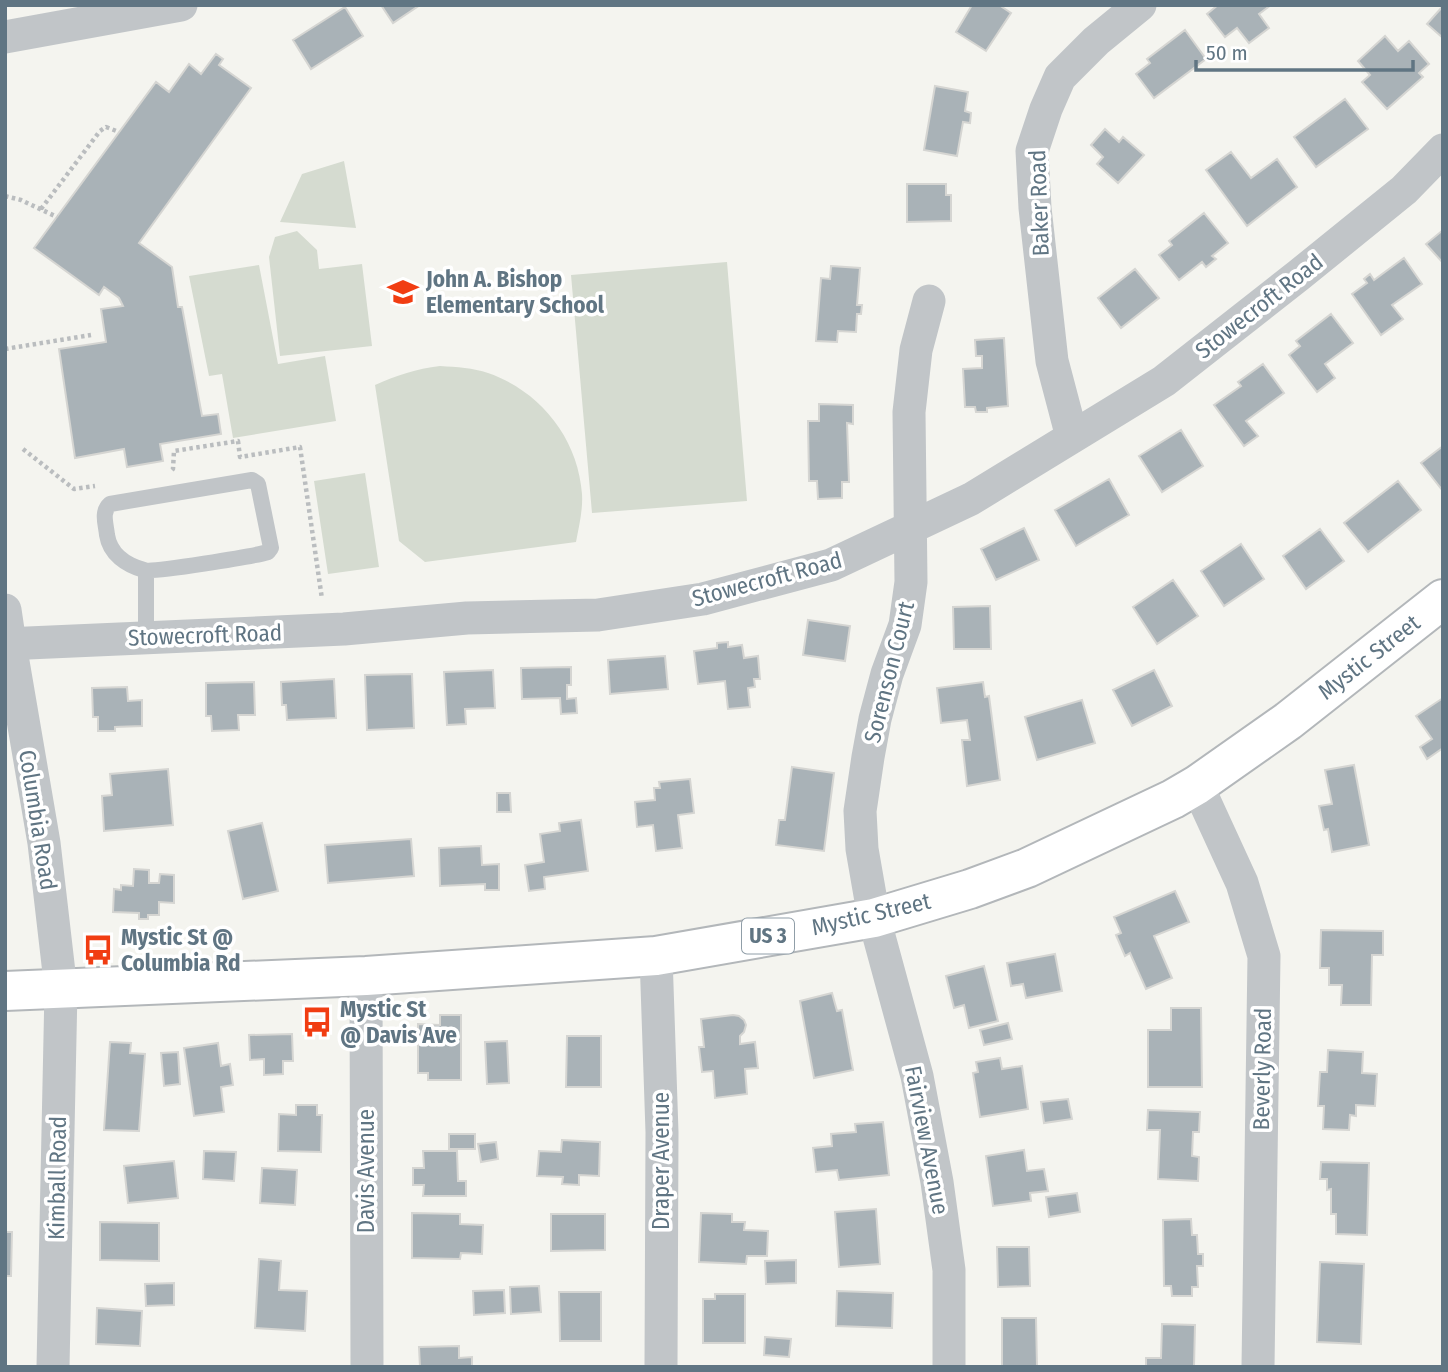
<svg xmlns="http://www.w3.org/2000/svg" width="1448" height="1372" viewBox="0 0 1448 1372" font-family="'Fira Sans Condensed',sans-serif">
<rect width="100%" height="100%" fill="#f4f4ef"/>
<!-- green -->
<path fill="#d5dbd0" d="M344,161L356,228L280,222L302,174Z
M297,231L317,250L319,269L362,264L372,346L280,356L269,257L275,237Z
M727,262L747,501L592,513L571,275Z
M259,265L278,364L325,356L336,421L233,438L222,374L209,376L189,276Z
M440,366C457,367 473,368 488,373C540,391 578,438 582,494C583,510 579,526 576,542L425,562L399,541L375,385C397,375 416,369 440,366Z
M365,473L379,567L328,574L314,481Z"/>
<!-- building -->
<path fill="#a9b2b7" stroke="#d5d5d2" stroke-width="2" d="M381,5H420L393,23Z
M972,5H999L1011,13L986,51L956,32Z
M1218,5H1271L1259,14L1269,28L1249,43L1237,28L1225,37L1207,14Z
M1443,6V38L1427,24Z
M345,7L363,36L311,69L293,40Z
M1185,30L1206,59L1154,98L1136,74L1150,63L1147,59Z
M1385,36L1398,51L1409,41L1429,64L1419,73L1423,77L1387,109L1362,82L1370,75L1358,61Z
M216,54L223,59L219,65L251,88L139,243L172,267L178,307H182L202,416L218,414L221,434L160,444L163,461L127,467L124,449L75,458L59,349L106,342L101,309L123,306L119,298L104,287L99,295L34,248L156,82L169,92L189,64L201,74Z
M935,86L968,92L965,111L971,113L970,123L963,122L957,156L924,150Z
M1345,99L1368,129L1316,167L1294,137Z
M1105,129L1119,142L1123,137L1144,155L1118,183L1097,164L1103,157L1091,145Z
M1231,152L1251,178L1277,159L1297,187L1247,226L1206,170Z
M907,184H946V195H951V221L907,222Z
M1204,213L1228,243L1212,256L1216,259L1206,267L1202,262L1179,280L1159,255L1172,245L1169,241Z
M1443,230V263L1426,244Z
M1404,258L1422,284L1392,305L1403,319L1381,335L1352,294L1367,283L1364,279L1370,274L1374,280Z
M831,266L860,268L857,305H862L861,314H857L856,332L838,331L837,342L816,341L821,278L830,279Z
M1135,269L1159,298L1121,328L1098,298Z
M1331,314L1353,343L1325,364L1335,378L1317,392L1289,355L1300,346L1296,341Z
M1004,338L1008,406L987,408V412H976L975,407H965L963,369L982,368V356H976L975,340Z
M1263,364L1284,393L1246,421L1258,436L1244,446L1214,405L1241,386L1238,382Z
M819,404L853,405V424L847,423L849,482H842V498L818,499L817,481H809L808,421H819Z
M1181,430L1203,466L1162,492L1139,456Z
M1443,446V491L1421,463Z
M1109,479L1129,515L1076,546L1055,510Z
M1398,481L1421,510L1368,552L1344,523Z
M1024,528L1039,560L996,580L981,549Z
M1320,529L1344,561L1306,589L1283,556Z
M1241,544L1264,579L1224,606L1201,571Z
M1173,580L1198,616L1157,644L1133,607Z
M990,606L991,649H954L953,607Z
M808,620L850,626L845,661L803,655Z
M728,642V647L742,645L744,658L758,656L760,679H754L755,687L748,688L750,707L728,709L725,681L698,684L694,651L717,648V643Z
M665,656L668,689L610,694L608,660Z
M571,667V685H567V699L576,698L577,713L561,714L560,698L522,699L521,668Z
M493,670L495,708L465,709L466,724L447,725L444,672Z
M1154,670L1172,706L1132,726L1113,690Z
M412,674L414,728L367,730L365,675Z
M334,679L336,718L287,720L286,705H282L281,682Z
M254,682L255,715H238L239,730L212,731L211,716H206V683Z
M983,682L985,697L989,696L1000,780L967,786L962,740H970L967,720L941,723L937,688Z
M127,687L128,701L142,700V726L115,727V731H98V717H93L92,688Z
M1443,698V748L1427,759L1420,747L1432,739L1416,716Z
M1082,700L1095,743L1037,760L1025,717Z
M1354,765L1369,845L1332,852L1328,829L1324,830L1319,806L1332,804L1325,770Z
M792,767L834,773L824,851L776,845L779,820H785Z
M168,769L173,825L104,831L102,796L112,795L110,774Z
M690,779L694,813L678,815L682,848L656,851L653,825L637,827L635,802L655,800L654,788H660L659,782Z
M497,793H510L511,812H497Z
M581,820L588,871L544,877L545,889L529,891L525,865L544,862L540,834L560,831L559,823Z
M262,823L278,891L243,899L228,831Z
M411,839L414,876L328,883L325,845Z
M481,846L482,865L499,864V890H485V884L440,886L439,848Z
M134,869L149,870V883H159L160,874L174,875V903L159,902V915H148V919H139V913L113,912L114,889L121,890V885L133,886Z
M1175,891L1189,922L1154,936L1172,978L1146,989L1130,953L1125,956L1116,935L1121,933L1114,917Z
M1321,930L1383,931V955H1372L1371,1005H1341L1342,985H1329V968H1320Z
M1055,954L1062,991L1026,998L1023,984L1011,986L1007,963Z
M984,966L998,1021L969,1028L964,1005L954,1008L946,976Z
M832,993L837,1011L842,1010L853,1070L814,1078L800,1001Z
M1171,1008H1201L1202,1087H1148V1030H1171Z
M440,1015H461V1080H428V1073H418V1024L440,1025Z
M733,1015L739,1016L744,1020L746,1025L744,1032L740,1036V1044L755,1042L758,1068L745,1069L747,1094L715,1098L713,1071L702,1072L699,1047H704L701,1019Z
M1008,1023L1012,1039L984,1045L980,1030Z
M292,1034L293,1061H283V1074L264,1075V1059L250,1060L249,1035Z
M567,1036H601V1087H566Z
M507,1041L509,1083L487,1084L485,1042Z
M110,1042L131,1043L130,1053L145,1054L139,1131L104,1130Z
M218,1043L221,1066L230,1064L233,1085L221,1087L224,1112L194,1116L184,1048Z
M1328,1050L1363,1052L1362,1073L1377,1074L1375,1106L1356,1105V1116L1350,1115L1349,1130L1323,1129L1324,1106H1318L1320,1072H1327Z
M178,1052L180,1084L164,1086L161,1053Z
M1000,1058L1002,1069L1022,1066L1028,1109L980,1117L973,1073L978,1072L976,1062Z
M1068,1099L1072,1119L1044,1123L1041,1102Z
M296,1105H317V1115H322L321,1152L278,1151L279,1114L296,1115Z
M1148,1110L1200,1112L1199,1132H1193L1192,1156L1199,1157L1198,1181L1158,1179L1160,1130H1147Z
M883,1122L889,1175L839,1180L837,1170L816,1172L813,1148L832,1146L831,1134L856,1132L855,1124Z
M449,1134H475V1149H449Z
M562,1140L600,1142L599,1176L579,1175V1185L562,1184L563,1177L537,1176L539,1151L561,1152Z
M496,1142L498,1159L481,1162L478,1144Z
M1024,1150L1027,1171L1044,1169L1048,1191L1030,1193L1031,1201L993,1206L986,1156Z
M204,1151L236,1152L234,1181L203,1179Z
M423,1151H457L458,1181H466V1196H423L424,1185H413V1168H424Z
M174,1161L178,1198L128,1203L124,1166Z
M1321,1162L1369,1163L1367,1235L1336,1234V1214H1331V1189L1327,1190V1179H1320Z
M262,1168L297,1170L295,1205L260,1203Z
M1077,1193L1080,1212L1049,1217L1046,1197Z
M876,1209L880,1264L839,1267L835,1212Z
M412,1213L460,1214V1224L483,1225L482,1254L461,1253L460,1259L412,1258Z
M701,1213L732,1214V1222H745L744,1230L768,1231L767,1256H747L746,1264L699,1262Z
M551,1214H605V1250L551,1251Z
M1191,1219L1192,1235H1197L1198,1254H1203V1266H1197L1198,1287H1192V1296H1172L1171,1286H1164L1163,1220Z
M100,1222L159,1223V1261L100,1260Z
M5,1232H12L11,1276H5Z
M997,1247H1029L1030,1286L998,1287Z
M259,1259L281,1261L279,1290L307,1291L305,1331L255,1328Z
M796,1260V1283L766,1284L765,1261Z
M1320,1262L1364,1264L1361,1344L1317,1342Z
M174,1283V1305L146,1306L145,1284Z
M539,1286L541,1312L511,1314L510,1287Z
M504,1290L505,1313L474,1315L473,1291Z
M837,1291L893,1293L892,1328L836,1326Z
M559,1292H601V1341H560Z
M715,1294H745V1343H703V1299H715Z
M97,1308L142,1311L140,1346L96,1344Z
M1002,1318H1036L1037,1367H1002Z
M1162,1324L1195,1325L1194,1367H1146V1358H1161Z
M765,1337L791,1339L789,1357L764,1355Z
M459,1346V1358L472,1357V1367H420L419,1347Z"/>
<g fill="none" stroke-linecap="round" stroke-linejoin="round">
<!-- highway casing -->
<g stroke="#b3b7ba" stroke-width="42">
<path id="highway" d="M5,991L366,976L656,956L874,918L970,889L1027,868L1173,799L1197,785L1288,721L1443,599"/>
</g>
<!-- path -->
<path stroke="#babdbf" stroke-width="4.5" stroke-dasharray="3.5 3.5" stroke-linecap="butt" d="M5,196L21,200L57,217
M41,209L100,131L106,127L119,132
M5,349L91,335
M23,449L74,489L95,486
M172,470L173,469L174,451L238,441L240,457L300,447L322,599"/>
<!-- lane -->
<path stroke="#c1c5c8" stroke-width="16" d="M252,480L258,484L271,548L268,552C255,556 152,573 144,570C126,565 110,554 107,535C106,524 101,512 110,504Z
M146,637V572"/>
<!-- street -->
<path stroke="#c1c5c8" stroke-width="33" d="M5,37L181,5
M929,301L916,350L909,412L911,582L905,625L887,674L875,719L868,757L860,811L862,849L874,918L917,1076L937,1182L949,1270V1367
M1072,437L1052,361L1035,208L1032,151L1046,109L1060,77L1096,41L1140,5
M5,610L10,644L44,843L61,990L53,1367
M5,644L344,629L467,618L598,615L703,599L831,565L971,499L1164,381L1299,275L1404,190L1443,150
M1197,785L1242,883L1264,956L1258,1367
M656,956L662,1132L661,1367
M366,976L367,1367"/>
<!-- highway -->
<use href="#highway" stroke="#fff" stroke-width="38"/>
</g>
<!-- icons -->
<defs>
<g id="school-bare" transform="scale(2.415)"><path d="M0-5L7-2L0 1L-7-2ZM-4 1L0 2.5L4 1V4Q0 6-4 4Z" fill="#f13d12" stroke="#fff" stroke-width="2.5" paint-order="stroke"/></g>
<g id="bus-bare" transform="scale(2.415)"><path d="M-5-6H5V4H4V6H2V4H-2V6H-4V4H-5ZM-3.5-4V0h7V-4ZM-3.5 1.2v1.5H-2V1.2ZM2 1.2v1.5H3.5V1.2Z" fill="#f13d12" stroke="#fff" stroke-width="2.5" paint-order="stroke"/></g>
</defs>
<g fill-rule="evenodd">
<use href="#school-bare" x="403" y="292"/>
<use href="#bus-bare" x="98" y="950"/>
<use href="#bus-bare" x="317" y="1022"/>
</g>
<g text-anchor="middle" stroke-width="7" stroke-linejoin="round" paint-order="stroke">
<!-- shield labels -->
<rect fill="#fff" stroke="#909ea8" stroke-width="2" x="742" y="918.5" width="52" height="35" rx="5"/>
<g font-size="21" font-weight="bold" fill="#607583">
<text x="768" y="943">US 3</text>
</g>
<!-- street labels -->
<g font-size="23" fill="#607583" stroke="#fff">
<text transform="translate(1039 203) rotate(-92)" y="8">Baker Road</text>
<text transform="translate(1259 306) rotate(-38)" y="8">Stowecroft Road</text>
<text transform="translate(767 579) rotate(-15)" y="8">Stowecroft Road</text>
<text transform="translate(205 635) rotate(-2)" y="8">Stowecroft Road</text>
<text transform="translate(1369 657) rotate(-38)" y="8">Mystic Street</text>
<text transform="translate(889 672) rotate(-76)" y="8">Sorenson Court</text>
<text transform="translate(38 820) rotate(81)" y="8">Columbia Road</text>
<text transform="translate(871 914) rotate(-13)" y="8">Mystic Street</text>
<text transform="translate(1262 1069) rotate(-89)" y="8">Beverly Road</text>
<text transform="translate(927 1140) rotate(79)" y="8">Fairview Avenue</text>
<text transform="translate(661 1161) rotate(-90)" y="8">Draper Avenue</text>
<text transform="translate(366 1171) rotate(-90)" y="8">Davis Avenue</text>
<text transform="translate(57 1178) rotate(-89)" y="8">Kimball Road</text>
</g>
<!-- poi labels -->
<g font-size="23" font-weight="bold" fill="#607583" stroke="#fff" text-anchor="start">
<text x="426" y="287">John A. Bishop<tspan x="426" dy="26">Elementary School</tspan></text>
<text x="121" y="945">Mystic St @<tspan x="121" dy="26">Columbia Rd</tspan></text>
<text x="340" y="1017">Mystic St<tspan x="340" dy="26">@ Davis Ave</tspan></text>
</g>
</g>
<!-- border -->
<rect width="1448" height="1372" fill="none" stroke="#607583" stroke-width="14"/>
<!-- scale -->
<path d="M1196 60v10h217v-10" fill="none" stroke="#607583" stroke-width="3.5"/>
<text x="1206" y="60" font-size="21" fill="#607583" stroke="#ffffff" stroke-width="5" paint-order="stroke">50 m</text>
</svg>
